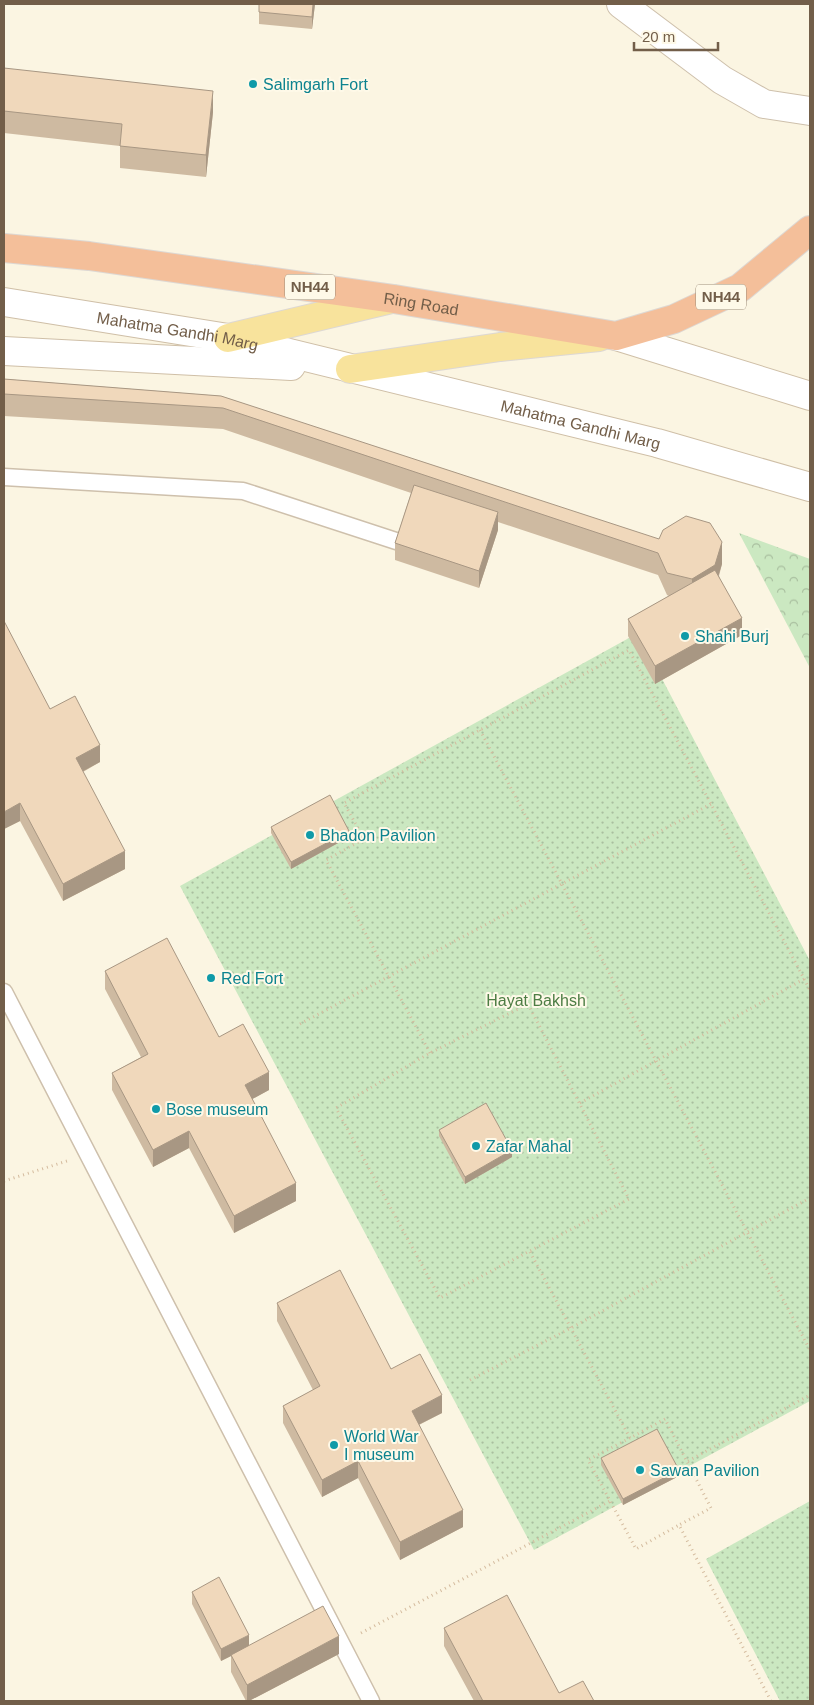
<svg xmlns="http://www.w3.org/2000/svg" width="814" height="1705" viewBox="0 0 814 1705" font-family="Helvetica,sans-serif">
<defs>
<pattern id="forest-crowns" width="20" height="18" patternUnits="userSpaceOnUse" patternTransform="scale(1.25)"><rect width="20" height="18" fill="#cbe8c1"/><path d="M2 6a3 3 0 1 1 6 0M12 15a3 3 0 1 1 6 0" fill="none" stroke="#a9bf9f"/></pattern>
<pattern id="garden-dots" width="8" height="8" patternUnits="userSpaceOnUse" patternTransform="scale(1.25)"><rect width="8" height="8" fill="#cbe8c1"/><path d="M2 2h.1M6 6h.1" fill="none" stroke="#a9bf9f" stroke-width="1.8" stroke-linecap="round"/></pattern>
</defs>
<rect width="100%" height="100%" fill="#fbf5e2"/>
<!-- forest -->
<path fill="url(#forest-crowns)" d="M739,533L810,559V668Z"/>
<!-- garden -->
<path fill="url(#garden-dots)" d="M638,633L810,961V1401L534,1550L180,886Z
M810,1501V1701H780L706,1559Z"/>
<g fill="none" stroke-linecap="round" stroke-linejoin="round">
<!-- lane casing -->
<g stroke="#cec0ac" stroke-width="19">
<path id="lane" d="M4,477L243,491L396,541
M4,992L371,1701"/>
</g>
<!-- street casing -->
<g stroke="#cec0ac" stroke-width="30">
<path id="street" d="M621,4L722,80L764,104L810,111"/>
</g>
<!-- secondary casing -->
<g stroke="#cfbfa7" stroke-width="30">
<g id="secondary">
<path id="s1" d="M4,302L228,338L657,443L810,487"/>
<path d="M616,336L810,396"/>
<path d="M4,351L291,366"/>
</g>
</g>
<!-- primary casing -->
<g stroke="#ddd8d3" stroke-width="30">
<path id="primary" d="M228,338L392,299
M350,369L500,347L599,337"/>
</g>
<!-- highway casing -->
<g stroke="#ddd8d3" stroke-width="30">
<g id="highway">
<path id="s2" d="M4,248L89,256L394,299L616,336L674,319L740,288L810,230"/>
</g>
</g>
<!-- path -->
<path stroke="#d4bb9e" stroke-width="3" stroke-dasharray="1 4" stroke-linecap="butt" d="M480,730L810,1350
M528,1004L629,1199L440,1298L336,1108L430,1053Z
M300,1024L711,804
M430,1053L326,860L364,839L344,803L629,650L810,990
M580,1103L804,979
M4,1181L67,1161
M530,1252L630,1438L665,1419L711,1508L679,1525L771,1701
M470,1380L571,1328L810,1198
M630,1438L588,1460L636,1549L679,1525
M688,1461L810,1395
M361,1633L610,1501"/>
<!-- lane -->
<use href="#lane" stroke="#fff" stroke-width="16"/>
<!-- street -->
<use href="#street" stroke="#fff" stroke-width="28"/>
<!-- secondary -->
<use href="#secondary" stroke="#fff" stroke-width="28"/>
<!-- primary -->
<use href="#primary" stroke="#f8e39c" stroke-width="28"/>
<!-- highway -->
<use href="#highway" stroke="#f4bf9a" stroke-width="28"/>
</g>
<!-- wall -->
<path fill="#cebaa1" d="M315,4L312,29L259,24V12Z
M4,68L213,112L206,177L120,168V146L4,133Z
M4,379L221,396L722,564L719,576L742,635L655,684L628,636V619L669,596L667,595L658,575L498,522V530L479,588L395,560V543L411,493L223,429L4,416Z
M50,709L100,762L83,772L125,869L63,901L20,821L4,829Z
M271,827L349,837L291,869L271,833Z
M105,971L219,1037L269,1090L252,1099L296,1201L234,1233L189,1148L153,1167L112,1090V1073L141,1057L105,989Z
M439,1130L512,1157L465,1184L439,1136Z
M277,1303L391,1369L442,1413L419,1425L463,1527L400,1560L358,1478L322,1497L283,1423V1406L313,1390L277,1321Z
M601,1458L679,1476L623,1505L601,1465Z
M192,1592L249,1646L339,1654L249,1701H246L231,1672V1656L221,1661L192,1604Z
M444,1628L559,1693L594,1701H474L444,1646Z"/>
<!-- shaded-wall -->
<path fill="#a89783" d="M313,4H315L312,29V17Z
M213,91V112L206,177V155Z
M498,512V530L479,588V571Z
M722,542V564L715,587L692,601V579Z
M742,618V635L655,684V666Z
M100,745V762L76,775V758Z
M20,803V821L4,829V812Z
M349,831V837L291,869V862Z
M125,851V869L63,901V884Z
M269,1072V1090L245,1103V1085Z
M189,1131V1148L153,1167V1150Z
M512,1150V1157L465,1184V1177Z
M296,1183V1201L234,1233V1216Z
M442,1395V1413L412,1428V1411Z
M358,1461V1478L322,1497V1480Z
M679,1470V1476L623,1505V1499Z
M463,1510V1527L400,1560V1542Z
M249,1635V1647L221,1661V1649Z
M339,1636V1654L249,1701H247V1685Z"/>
<!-- building -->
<path fill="#f0d8bb" stroke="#a89783" d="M259,4H313L312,17L259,12Z
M4,68L213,91L206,155L120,146L122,124L4,111Z
M4,379L221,396L659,539L663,530L686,516L710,523L722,542L715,565L692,579L667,573L658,553L223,408L4,394Z
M414,485L498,512L479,571L395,543Z
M715,570L742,618L655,666L628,619Z
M4,621L50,709L75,696L100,745L76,758L125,851L63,884L20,803L4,812Z
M330,795L349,831L291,862L271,827Z
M167,938L219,1037L243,1024L269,1072L245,1085L296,1183L234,1216L189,1131L153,1150L112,1073L148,1054L105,971Z
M486,1103L512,1150L465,1177L439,1130Z
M340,1270L391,1369L420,1354L442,1395L412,1411L463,1510L400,1542L358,1461L322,1480L283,1406L320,1386L277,1303Z
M657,1429L679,1470L623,1499L601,1458Z
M219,1577L249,1635L221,1649L192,1592Z
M507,1595L559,1693L583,1681L594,1701H483L444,1628Z
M323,1606L339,1636L247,1685L231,1655Z"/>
<!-- markers -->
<g fill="#0f9aa8" stroke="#fef9e8" stroke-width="2">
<circle cx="253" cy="84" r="5"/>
<circle cx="685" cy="636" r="5"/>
<circle cx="310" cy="835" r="5"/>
<circle cx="211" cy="978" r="5"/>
<circle cx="156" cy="1109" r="5"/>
<circle cx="476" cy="1146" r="5"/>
<circle cx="334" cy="1445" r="5"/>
<circle cx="640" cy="1470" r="5"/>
</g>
<g text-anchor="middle" stroke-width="4" stroke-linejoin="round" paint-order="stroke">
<!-- shield labels -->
<g fill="#fef9e8" stroke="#9c8c79" stroke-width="1">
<rect x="285" y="274.5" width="50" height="25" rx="4"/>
<rect x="696" y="284.5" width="50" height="25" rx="4"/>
</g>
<g font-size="15" font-weight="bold" fill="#725e49">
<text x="310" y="292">NH44</text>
<text x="721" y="302">NH44</text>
</g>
<!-- culture labels -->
<g font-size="16" fill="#0d838f" stroke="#fef9e8" text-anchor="start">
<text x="263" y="90">Salimgarh Fort</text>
<text x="695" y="642">Shahi Burj</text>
<text x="320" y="841">Bhadon Pavilion</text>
<text x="221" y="984">Red Fort</text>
<text x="166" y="1115">Bose museum</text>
<text x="486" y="1152">Zafar Mahal</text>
<text x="344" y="1442">World War<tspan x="344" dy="18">I museum</tspan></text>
<text x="650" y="1476">Sawan Pavilion</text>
</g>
<!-- street labels -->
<g font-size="16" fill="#725e49" stroke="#fef9e8">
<text dy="6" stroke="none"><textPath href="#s2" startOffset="421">Ring Road</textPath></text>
<text dy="6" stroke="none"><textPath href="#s1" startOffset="176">Mahatma Gandhi Marg</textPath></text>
<text dy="6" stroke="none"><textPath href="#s1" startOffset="590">Mahatma Gandhi Marg</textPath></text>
</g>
<!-- park labels -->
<g font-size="16" fill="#4d7d44" stroke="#fef9e8">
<text x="536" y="1006">Hayat Bakhsh</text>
</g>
</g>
<!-- border -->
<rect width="814" height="1705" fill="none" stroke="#725e49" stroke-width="10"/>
<!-- scale -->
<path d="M634 42v8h84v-8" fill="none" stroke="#725e49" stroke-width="2.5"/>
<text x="642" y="42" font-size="15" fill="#725e49" stroke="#fef9e8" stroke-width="4" paint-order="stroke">20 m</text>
</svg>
